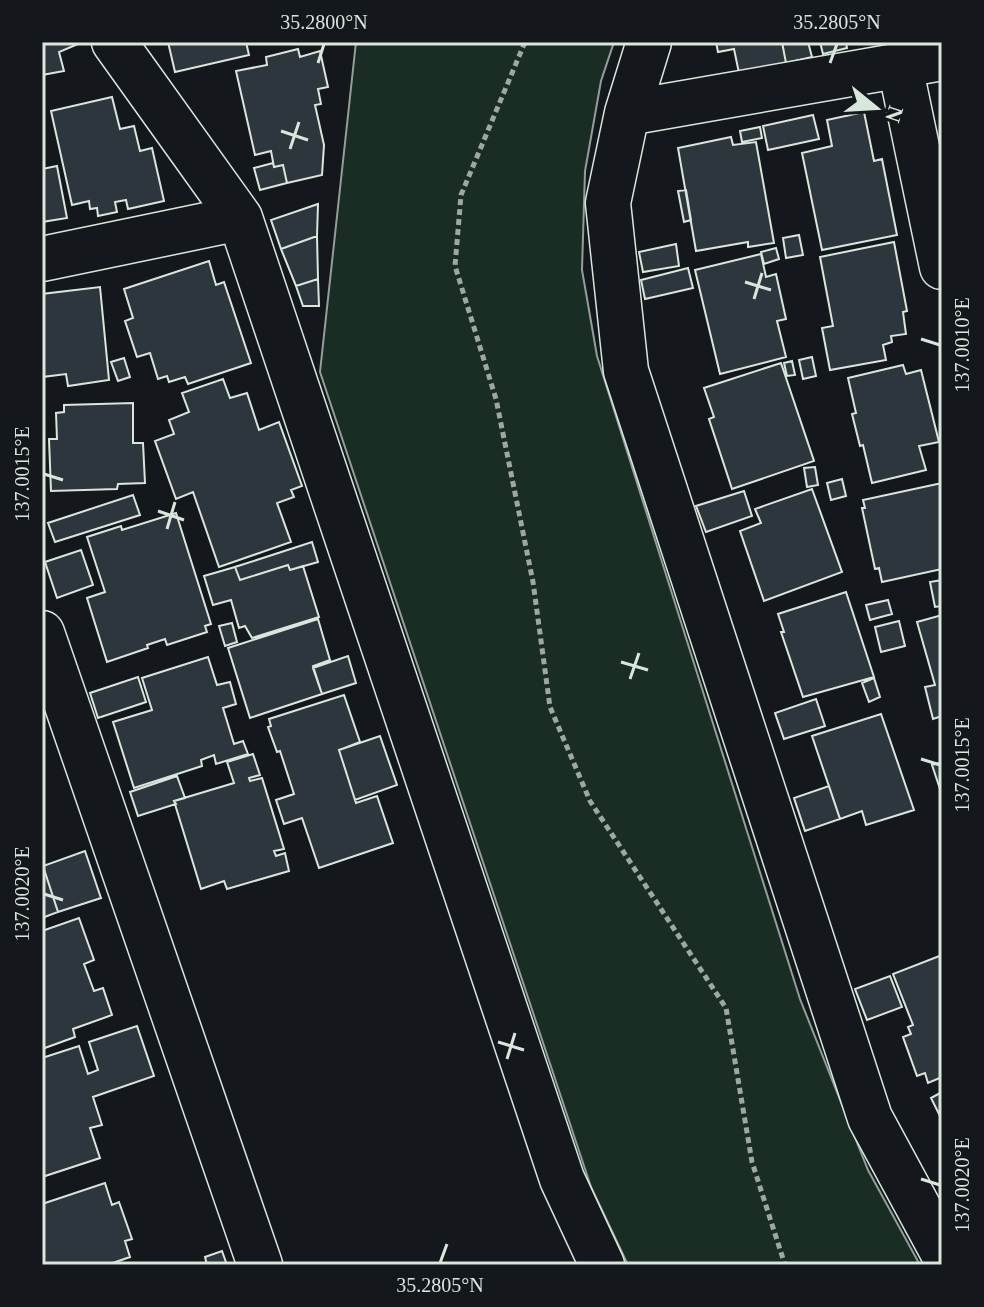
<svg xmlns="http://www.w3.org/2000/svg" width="984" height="1307" viewBox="0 0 984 1307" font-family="'Times New Roman',serif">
<rect width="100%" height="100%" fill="#14181c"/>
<!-- green -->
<path fill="#1a2d24" stroke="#939e99" stroke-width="2" d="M356,42H614L601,81L585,171L582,270L597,356L800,999L868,1170L920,1265H628L591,1187L320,372Z"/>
<!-- building -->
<path fill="#2c363c" stroke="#d8e6dc" stroke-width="2" d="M42,42H77L78,44L59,52L64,71L42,75Z
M168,42H246L249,55L175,72Z
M716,42H782L786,63L739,73L734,49L718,52Z
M782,42H808L812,57L786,63Z
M820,42H846L847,48L823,54Z
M298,49L300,57L320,51L328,87L318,89L321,104L315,105L324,145L322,175L287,183L283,165L274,167L271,151L255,155L236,71L267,65L266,57Z
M112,97L120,129L134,126L140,151L152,148L164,201L128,209L126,200L115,202L117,212L98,216L97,208L90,209L89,201L72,205L51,111Z
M864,112L874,161L882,159L897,235L822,250L802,153L832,146L827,120Z
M813,115L819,139L768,150L763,126Z
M760,127L762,138L742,142L740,131Z
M731,137L733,145L756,142L774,243L748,247V242L696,251L678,148Z
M273,163L274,167L283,165L287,183L260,190L254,168Z
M57,166L67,218L42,222V169Z
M686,190L691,220L684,222L678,191Z
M318,204L317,236L281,249L271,220Z
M799,235L803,255L786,258L783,238Z
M317,236L318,279L296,286L281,249Z
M894,242L907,311L903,312L906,334L891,336L892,342L883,345L886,360L830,370L822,328L833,326L820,257Z
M676,244L679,266L643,272L639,252Z
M776,248L779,259L764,264L761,252Z
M761,254L766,277L776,274L786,319L777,321L786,357L720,374L695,270Z
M209,261L216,285L224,282L251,363L188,384L185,377L169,382L167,376L158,379L150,353L137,357L125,321L133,318L124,289Z
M688,268L693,288L645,299L641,280Z
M318,279L319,306H303L296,286Z
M100,287L109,380L68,386L66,374L42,377V294Z
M812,357L816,376L803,379L799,360Z
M124,358L130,377L118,381L111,362Z
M792,361L795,375L787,376L784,363Z
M781,363L814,461L732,489L709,419L714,417L704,388Z
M903,365L906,374L921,370L939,442L919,446L926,470L872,483L863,445L860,446L852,414L856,413L848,378Z
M223,379L230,398L247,393L259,430L279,422L302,486L291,490L294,497L277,503L291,542L219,567L193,492L176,499L155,441L174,434L169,420L189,412L182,393Z
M133,403V443H143L145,483L118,484L117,489L51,491L49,439H57L56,413L64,412V405Z
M815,467L818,485L807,487L804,468Z
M842,479L846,496L831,500L827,483Z
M942,483V569L882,582L879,568L875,569L862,508H865L863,500Z
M812,489L842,572L764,601L740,531L761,523L755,509Z
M744,491L752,516L706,532L696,506Z
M133,495L140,515L55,542L48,523Z
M176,513L211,624L205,626L207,632L167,645L165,639L147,645L148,648L107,662L87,598L105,592L87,537L121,526L122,530Z
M312,542L318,562L290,570L288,565L240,580L235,567Z
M81,550L93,585L57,598L45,562Z
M288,565L290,570L303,566L319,617L252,638L245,626L239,628L231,600L213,605L204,576L235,567L240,580Z
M942,580V606L935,607L930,582Z
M846,592L874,677L803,697L781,632H784L778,614Z
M888,600L892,614L870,620L866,605Z
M942,615V716L933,719L925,687L935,685L917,622Z
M318,619L330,660L313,666L322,694L250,718L228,648Z
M899,621L905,646L881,652L875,627Z
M232,623L237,642L225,646L219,626Z
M348,656L356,683L322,694L313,668Z
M208,657L217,685L230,682L236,704L223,708L234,744L243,741L248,754L216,764L214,755L201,760L202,766L134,788L113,722L152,710L142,678Z
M138,677L146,702L98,718L90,693Z
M874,678L880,697L869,702L862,683Z
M344,695L360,742L339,750L356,803L377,796L393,843L319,868L302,818L284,824L276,800L294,794L280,751L277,752L268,727L271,726L269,719Z
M816,699L825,726L784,739L775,713Z
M881,714L914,810L866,825L862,811L840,819L812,736Z
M380,736L397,785L355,800L339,750Z
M253,754L260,775L249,778L250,781L262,778L284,849L274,851L276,856L285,853L289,871L227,889L224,881L201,889L174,801L234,783L227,762Z
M942,762V795L932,765Z
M177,776L185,798L174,801L176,804L138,816L130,792Z
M829,786L840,819L805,831L794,798Z
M85,851L101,898L58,912L43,866Z
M42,863L58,912L42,918Z
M79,918L94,960L84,964L94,991L103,988L112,1015L73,1029L75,1037L42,1049V931Z
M942,955V1077L928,1083L925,1073L917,1076L903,1037L911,1034L908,1027L913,1025L893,974Z
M890,976L902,1007L867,1020L855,989Z
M137,1026L154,1076L93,1097L102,1125L90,1128L100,1158L42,1177V1058L79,1046L88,1074L98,1070L89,1042Z
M942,1092V1120L931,1098Z
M105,1183L112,1205L119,1202L132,1239L125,1241L130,1257L107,1265H42V1204Z
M222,1251L227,1265H207L205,1257Z"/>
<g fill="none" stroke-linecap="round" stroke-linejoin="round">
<!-- street casing -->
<g stroke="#d8e6dc" stroke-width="47">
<path id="street" d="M114,42L240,218L562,1179L602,1265
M649,42L627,113L608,203L626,371L870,1118L942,1251
M900,66L942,267
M627,113L942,58
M42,259L240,218
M42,633L260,1265"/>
</g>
<!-- path -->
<path stroke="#9da8a2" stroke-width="5" stroke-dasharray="6 4" stroke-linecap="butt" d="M525,42L461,195L455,266L496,399L533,582L550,707L590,801L726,1008L752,1162L785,1265"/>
<!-- street -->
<use href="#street" stroke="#14181c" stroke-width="44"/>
</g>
<!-- ticks -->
<path fill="none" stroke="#d8e6dc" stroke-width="3" d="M318,63L324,44M830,63L837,44M281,131L308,140M290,149L299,122M745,282L771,290M754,299L762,273M921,339L940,345M44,474L63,480M158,511L184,520M167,529L175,502M621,662L648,670M630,679L639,653M921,759L940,765M44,894L63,900M498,1042L524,1050M507,1059L515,1033M921,1179L940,1185M440,1263L447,1244"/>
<!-- border -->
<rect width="984" height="1307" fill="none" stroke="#14181c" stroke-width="88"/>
<!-- north arrow -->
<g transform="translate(876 108) rotate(108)" stroke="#14181c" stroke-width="6" paint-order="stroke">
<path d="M0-6L14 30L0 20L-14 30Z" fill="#d8e6dc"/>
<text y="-12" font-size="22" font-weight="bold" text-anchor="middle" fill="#d8e6dc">N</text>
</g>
<rect x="44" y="44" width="896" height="1219" fill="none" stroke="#d8e6dc" stroke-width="3"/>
<g font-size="20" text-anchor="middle" fill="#d8e6dc">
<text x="324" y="29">35.2800°N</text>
<text x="837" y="29">35.2805°N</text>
<text transform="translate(962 345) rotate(-90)" y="7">137.0010°E</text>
<text transform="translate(22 474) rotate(-90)" y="7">137.0015°E</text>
<text transform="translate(962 765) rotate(-90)" y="7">137.0015°E</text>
<text transform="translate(22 894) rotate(-90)" y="7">137.0020°E</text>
<text transform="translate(962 1185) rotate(-90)" y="7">137.0020°E</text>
<text x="440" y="1292">35.2805°N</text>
</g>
</svg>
